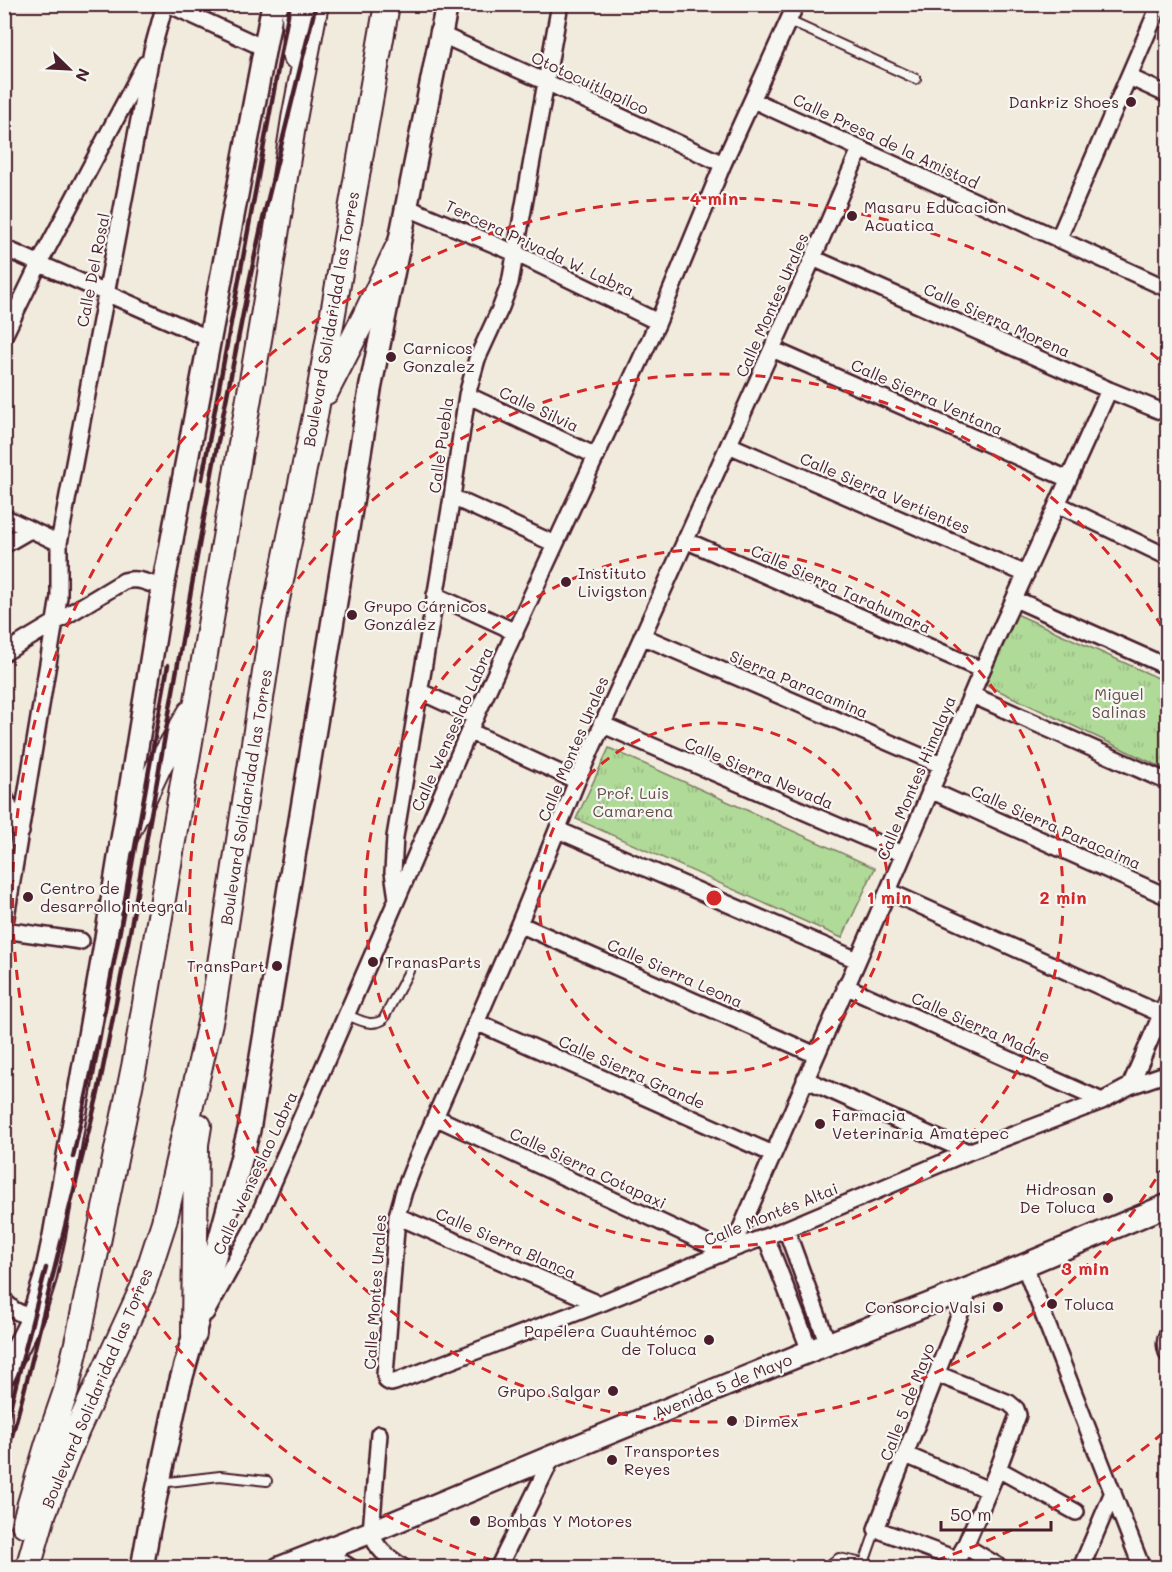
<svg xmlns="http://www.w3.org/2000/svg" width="1172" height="1572" viewBox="0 0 1172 1572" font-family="Mali,sans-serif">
<defs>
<pattern id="park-tufts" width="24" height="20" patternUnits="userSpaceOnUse" patternTransform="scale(1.5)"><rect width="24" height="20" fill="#b0da98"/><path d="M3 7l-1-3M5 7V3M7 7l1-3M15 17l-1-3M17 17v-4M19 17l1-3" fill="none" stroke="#99bb83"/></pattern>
</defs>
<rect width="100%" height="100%" fill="#f1ebde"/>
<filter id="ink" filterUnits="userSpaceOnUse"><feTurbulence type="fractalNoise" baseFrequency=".0167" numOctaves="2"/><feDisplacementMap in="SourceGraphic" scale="12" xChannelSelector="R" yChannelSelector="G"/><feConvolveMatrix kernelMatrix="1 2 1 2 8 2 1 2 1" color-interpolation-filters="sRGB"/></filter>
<g filter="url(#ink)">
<!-- park -->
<path fill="url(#park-tufts)" stroke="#7d7c62" stroke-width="1.5" d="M1012,612L1167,682V770L980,682Z
M609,748L875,868L842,938L576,819Z"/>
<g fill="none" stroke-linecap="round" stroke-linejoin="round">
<!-- service casing -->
<g stroke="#4a1f2b" stroke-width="12">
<path id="service" d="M789,21L916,79
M347,1015C360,1020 370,1027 383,1020L409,971
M160,1483L220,1476L267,1481
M863,1566L876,1529
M825,1568L839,1558L863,1563"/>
</g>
<!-- minor casing -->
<g stroke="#4a1f2b" stroke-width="20">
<path id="minor" d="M168,4L264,48
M442,35L546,82L723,164
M1129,77L1168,95
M753,100L1168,289
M860,149L813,258L577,781L519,924L413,1168L404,1191L397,1216L385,1375L387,1381L391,1383L395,1382L599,1304L725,1252L786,1229L968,1152L1102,1101L1130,1086L1168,1073
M406,207L515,253L658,322
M1058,240L1160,4
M4,248L210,339
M813,258L1109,390L1168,414
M4,336L39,264L145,64
M772,349L1068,479
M467,395L596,456
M729,445L1026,574
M452,497L555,544
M1057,504L1168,557
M4,517L59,543
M685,540L982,670
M4,545L30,530
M435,595L505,627L515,634
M1015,599L1168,667
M642,636L941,765
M4,653L124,581C141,577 147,584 163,587
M419,691L476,717
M972,695L1168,782
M601,724L903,854
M469,731L577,781
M930,790L1168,897
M4,796L21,832
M558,830L857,960
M888,891L1161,1014
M397,899L393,872L395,837L452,497L467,395L477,359L501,307L510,283L560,4
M519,924L816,1055
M4,929L59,597V543L152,51L165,4
M4,930L81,941
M845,986L1102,1101
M476,1022L773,1154
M805,1079L968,1152
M1130,1086L1168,999
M435,1117L725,1252
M397,1216L599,1304
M786,1229L828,1344
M766,1237L810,1351
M732,1249L888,891L982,670L1109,390
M1024,1265L1142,1568
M4,1301L14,1310L32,1319
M206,1313L254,1226L397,899L469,731L658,322L723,164L796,4
M1168,1333C1164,1341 1165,1347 1168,1355
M937,1374L1009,1403L1016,1409L1018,1415L998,1469L965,1546L958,1558H953L876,1529L970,1288
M379,1434L371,1532C377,1551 388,1557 404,1568
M906,1455L988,1490
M998,1469L1076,1512
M965,1546L1001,1568
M323,1550L351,1568
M498,1568L553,1456
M1081,1568L1113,1492"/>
</g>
<!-- secondary casing -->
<g stroke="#4a1f2b" stroke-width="26">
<path id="secondary" d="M4,1375L32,1319L45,1278L54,1236L105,944L163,587L273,4
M142,1568L149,1529L179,1387L194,1334L249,1130L345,547L370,390L447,4
M279,1568L371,1532L553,1456L810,1351L970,1288L1168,1205"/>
</g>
<!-- trunk casing -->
<g stroke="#4a1f2b" stroke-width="28">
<path id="trunk" d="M294,4L295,56
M326,392L364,318L398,247
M122,844L159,766L190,713
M194,1334L196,1144L199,1126
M24,1524L48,1443L66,1391L80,1330L135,1062L267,293L294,119L316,4
M28,1568L44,1512L77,1430L143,1287L164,1222L213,1009L274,614L315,416L387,4"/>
</g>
<!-- service -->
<use href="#service" stroke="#f6f6f2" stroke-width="8"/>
<!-- minor -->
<use href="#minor" stroke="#f6f6f2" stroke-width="15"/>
<!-- secondary -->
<use href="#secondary" stroke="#f6f6f2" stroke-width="21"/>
<!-- trunk -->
<use href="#trunk" stroke="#f6f6f2" stroke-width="24"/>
<!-- rail -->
<path stroke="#4a1f2b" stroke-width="4.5" d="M202,479L290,4
M104,1014L120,930L168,665
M73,1157L99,1037
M4,1431L46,1268
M4,1466L28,1376L98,1093L130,932L213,467L250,278L262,223L316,4"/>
</g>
</g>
<!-- distance rings -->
<g fill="none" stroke="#d62828" stroke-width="3" stroke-dasharray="10 8">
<circle cx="714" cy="898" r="175"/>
<circle cx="714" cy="898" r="349"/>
<path d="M1165 1164A524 524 0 1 1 1165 632"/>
<path d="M1163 1433A699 699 0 0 1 918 1566M510 1566A699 699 0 1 1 1163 363"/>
</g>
<!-- markers -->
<g fill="#4a1f2b" stroke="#f6f6f2" stroke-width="2">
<circle cx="1131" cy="102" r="6"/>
<circle cx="852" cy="216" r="6"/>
<circle cx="391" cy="357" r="6"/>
<circle cx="566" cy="582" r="6"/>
<circle cx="352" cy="615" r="6"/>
<circle cx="28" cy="897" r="6"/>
<circle cx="373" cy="962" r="6"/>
<circle cx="277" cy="966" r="6"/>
<circle cx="820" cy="1124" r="6"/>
<circle cx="1108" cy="1198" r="6"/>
<circle cx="1052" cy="1304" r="6"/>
<circle cx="998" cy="1307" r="6"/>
<circle cx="709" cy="1340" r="6"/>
<circle cx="613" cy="1391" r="6"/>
<circle cx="732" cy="1421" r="6"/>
<circle cx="612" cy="1460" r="6"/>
<circle cx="475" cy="1521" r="6"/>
</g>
<g text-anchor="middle" stroke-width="4.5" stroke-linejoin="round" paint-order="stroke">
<!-- street labels -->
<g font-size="16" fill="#4a1f2b" stroke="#f6f6f2">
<text transform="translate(590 83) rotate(25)" y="6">Ototocuitlapilco</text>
<text transform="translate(886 141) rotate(25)" y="6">Calle Presa de la Amistad</text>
<text transform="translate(540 248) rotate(25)" y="6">Tercera Privada W. Labra</text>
<text transform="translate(93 270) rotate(-79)" y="6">Calle Del Rosal</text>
<text transform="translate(772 305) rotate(-66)" y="6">Calle Montes Urales</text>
<text transform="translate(331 319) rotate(-80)" y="6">Boulevard Solidaridad las Torres</text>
<text transform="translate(997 320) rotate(24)" y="6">Calle Sierra Morena</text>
<text transform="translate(927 397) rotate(24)" y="6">Calle Sierra Ventana</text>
<text transform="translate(539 409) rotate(25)" y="6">Calle Silvia</text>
<text transform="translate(441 445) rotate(-82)" y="6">Calle Puebla</text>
<text transform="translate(885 493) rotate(23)" y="6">Calle Sierra Vertientes</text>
<text transform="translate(841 589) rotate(24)" y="6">Calle Sierra Tarahumara</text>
<text transform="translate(799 684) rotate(23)" y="6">Sierra Paracamina</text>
<text transform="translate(452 729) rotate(-66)" y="6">Calle Wenseslao Labra</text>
<text transform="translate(573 749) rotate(-67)" y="6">Calle Montes Urales</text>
<text transform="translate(759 773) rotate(23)" y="6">Calle Sierra Nevada</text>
<text transform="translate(916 778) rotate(-67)" y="6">Calle Montes Himalaya</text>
<text transform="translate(246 797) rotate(-81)" y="6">Boulevard Solidaridad las Torres</text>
<text transform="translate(1056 827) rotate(24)" y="6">Calle Sierra Paracaima</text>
<text transform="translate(675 973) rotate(24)" y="6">Calle Sierra Leona</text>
<text transform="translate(981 1027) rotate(24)" y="6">Calle Sierra Madre</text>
<text transform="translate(632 1072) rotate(24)" y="6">Calle Sierra Grande</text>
<text transform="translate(588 1168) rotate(25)" y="6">Calle Sierra Cotapaxi</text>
<text transform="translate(255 1173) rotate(-65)" y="6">Calle Wenseslao Labra</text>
<text transform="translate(771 1214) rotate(-22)" y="6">Calle Montés Altai</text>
<text transform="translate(506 1243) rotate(24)" y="6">Calle Sierra Blanca</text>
<text transform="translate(375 1292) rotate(-86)" y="6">Calle Montes Urales</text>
<text transform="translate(723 1386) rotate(-22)" y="6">Avenida 5 de Mayo</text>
<text transform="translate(97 1388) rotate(-67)" y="6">Boulevard Solidaridad las Torres</text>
<text transform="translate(907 1402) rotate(-69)" y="6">Calle 5 de Mayo</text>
</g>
<!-- poi labels -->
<g font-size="16" fill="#4a1f2b" stroke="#f6f6f2" text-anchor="start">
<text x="1119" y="108" text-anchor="end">Dankriz Shoes</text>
<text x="864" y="213">Masaru Educacion<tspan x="864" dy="18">Acuatica</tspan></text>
<text x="403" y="354">Carnicos<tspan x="403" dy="18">Gonzalez</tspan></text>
<text x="578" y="579">Instituto<tspan x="578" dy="18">Livigston</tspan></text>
<text x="364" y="612">Grupo Cárnicos<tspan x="364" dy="18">González</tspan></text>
<text x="40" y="894">Centro de<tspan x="40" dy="18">desarrollo integral</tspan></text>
<text x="385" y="968">TranasParts</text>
<text x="265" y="972" text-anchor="end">TransPart</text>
<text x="832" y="1121">Farmacia<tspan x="832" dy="18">Veterinaria Amatepec</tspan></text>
<text x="1096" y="1195" text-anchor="end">Hidrosan<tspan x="1096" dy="18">De Toluca</tspan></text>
<text x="1064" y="1310">Toluca</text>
<text x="986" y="1313" text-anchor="end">Consorcio Valsi</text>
<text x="697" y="1337" text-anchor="end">Papelera Cuauhtémoc<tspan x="697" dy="18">de Toluca</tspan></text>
<text x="601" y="1397" text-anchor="end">Grupo Salgar</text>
<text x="744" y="1427">Dirmex</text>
<text x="624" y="1457">Transportes<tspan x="624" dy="18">Reyes</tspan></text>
<text x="487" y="1527">Bombas Y Motores</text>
</g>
<!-- park labels -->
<g font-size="16" fill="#644e46" stroke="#f6f6f2">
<text x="1119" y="700">Miguel<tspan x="1119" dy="18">Salinas</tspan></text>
<text x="633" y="799">Prof. Luis<tspan x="633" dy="18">Camarena</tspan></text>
</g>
</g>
<circle cx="714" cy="898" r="9" fill="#d62828" stroke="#f6f6f2" stroke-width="3"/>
<g font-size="18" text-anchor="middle" font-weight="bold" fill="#d62828" stroke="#f6f6f2" stroke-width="4.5" stroke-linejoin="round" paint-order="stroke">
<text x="714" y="205">4 min</text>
<text x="889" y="904">1 min</text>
<text x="1063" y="904">2 min</text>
<text x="1085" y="1275">3 min</text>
</g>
<!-- margin -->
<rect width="1172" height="1572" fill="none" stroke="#f6f6f2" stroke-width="24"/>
<rect x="12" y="12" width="1148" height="1548" fill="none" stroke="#4a1f2b" stroke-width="2" filter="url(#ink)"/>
<!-- north arrow -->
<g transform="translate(69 69) rotate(114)" stroke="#f6f6f2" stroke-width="4.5" paint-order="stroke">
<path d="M0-4.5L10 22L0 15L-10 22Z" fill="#4a1f2b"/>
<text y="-9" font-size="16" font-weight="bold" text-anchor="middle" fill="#4a1f2b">N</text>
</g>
<!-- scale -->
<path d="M941 1521v9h110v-9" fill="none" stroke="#4a1f2b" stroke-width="3"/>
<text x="950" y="1521" font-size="18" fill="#4a1f2b" stroke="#f6f6f2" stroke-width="4.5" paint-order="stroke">50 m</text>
</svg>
